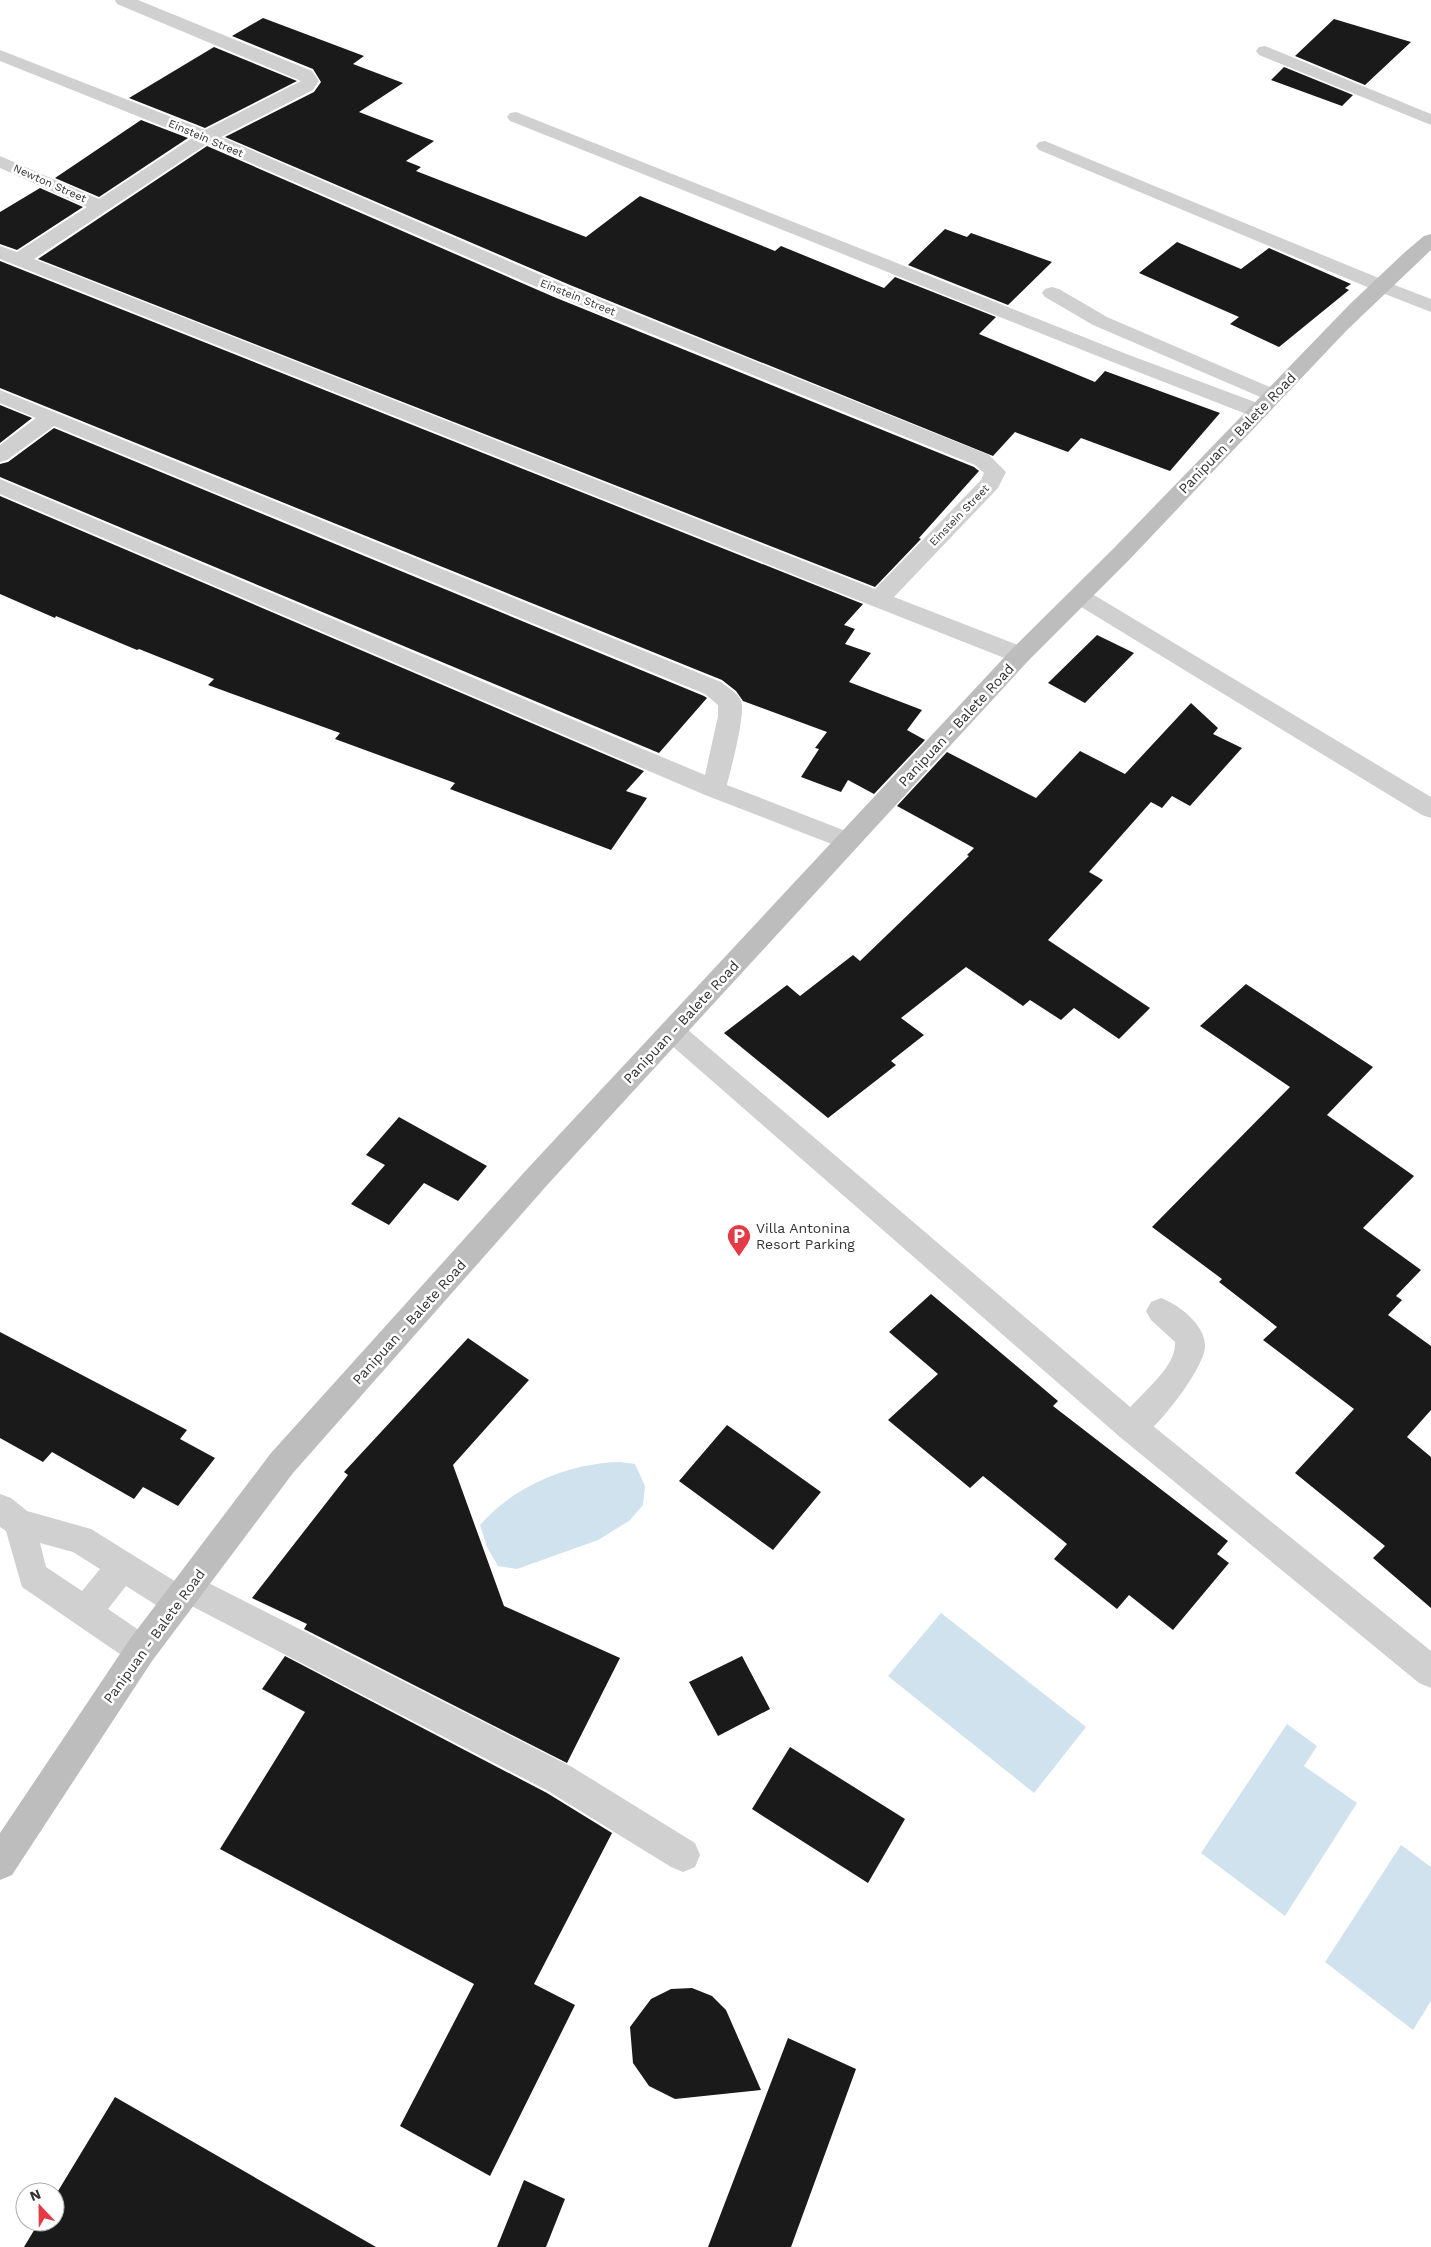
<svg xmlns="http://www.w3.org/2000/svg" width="1431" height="2247" viewBox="0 0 1431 2247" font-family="'Work Sans',sans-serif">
<rect width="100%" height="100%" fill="#fff"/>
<!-- water -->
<path fill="#cfe2ee" d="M620,1462L635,1464L645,1486L643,1505L629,1521L598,1540L517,1569L498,1566L487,1547L480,1525C514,1486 569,1463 620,1462Z
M941,1613L1086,1727L1034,1793L888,1676Z
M1287,1724L1317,1746L1304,1766L1357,1803L1285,1916L1201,1853Z
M1401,1845L1431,1867V2001L1413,2030L1325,1962Z"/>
<!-- building -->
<path fill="#1a1a1a" d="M263,18L364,56L353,64L403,83L359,112L434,141L406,161L421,167L416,171L586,237L640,196L775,251L781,246L884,288L895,277L996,317L979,334L1095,382L1105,371L1220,413L1170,471L1081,438L1068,452L1015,432L993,456L570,285L225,137L314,92L321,82L313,69L232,36Z
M1334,19L1411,42L1365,85L1295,56Z
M214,47L297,81L205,128L129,98Z
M1284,67L1353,95L1342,106L1271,80Z
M141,120L188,138L99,197L55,178Z
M207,146L554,297L974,467L979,471L919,538L921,539L920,540L875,587L38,259Z
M40,188L83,207L17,250L0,244V212Z
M945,229L967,237L971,233L1052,262L1008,305L908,265Z
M1177,242L1241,269L1269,248L1351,284L1345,288L1349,290L1279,347L1230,324L1239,317L1139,273Z
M0,261L863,604L844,625L855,629L845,644L871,653L849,682L922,710L907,730L925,740L874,794L848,780L841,792L801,777L819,749L815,748L827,732L743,701L736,691L722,680L0,388Z
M0,405L32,418L0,443Z
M54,428L704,696L707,698L659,753L0,477V464L8,462Z
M0,496L644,771L626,791L647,798L611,850L450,789L455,783L335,739L340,733L208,685L214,679L139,649L137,650L56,616L55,618L0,594Z
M1097,635L1134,653L1085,703L1048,683Z
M1191,703L1218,728L1213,734L1242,748L1190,806L1172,796L1162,808L1151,802L1089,872L1103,880L1048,940L1150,1008L1119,1039L1074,1008L1061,1020L1030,1000L1023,1006L966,967L901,1018L924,1035L891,1061L896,1065L828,1118L724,1033L787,985L800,996L853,955L860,961L969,856L967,855L974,848L897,806L947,752L1036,798L1080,751L1125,774Z
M1246,984L1373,1067L1327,1115L1414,1176L1363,1228L1421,1270L1396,1296L1402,1300L1388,1315L1431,1346V1410L1407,1437L1431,1457V1608L1373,1558L1385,1546L1295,1473L1354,1409L1263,1340L1277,1327L1219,1282L1222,1279L1152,1227L1290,1087L1200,1026Z
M399,1117L487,1166L458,1201L424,1183L389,1225L351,1204L385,1165L366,1155Z
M931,1294L1058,1401L1053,1406L1228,1541L1217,1554L1229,1563L1173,1630L1129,1595L1117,1609L1054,1559L1067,1544L983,1476L970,1488L888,1420L938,1374L889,1332Z
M0,1332L187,1430L180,1439L215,1458L178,1506L143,1487L134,1499L52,1452L43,1462L0,1438Z
M468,1338L529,1380L453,1465L504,1606L620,1658L567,1763L304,1629L307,1624L252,1598L348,1475L344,1472Z
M727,1425L821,1492L773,1550L679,1481Z
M285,1656L547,1793L612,1833L534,1984L575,2005L490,2176L400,2126L474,1984L220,1849L305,1712L262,1689Z
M742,1656L770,1709L718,1736L689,1682Z
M790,1747L905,1819L868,1883L752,1809Z
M692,1988L712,1996L726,2010L761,2090L675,2099L649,2086L633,2063L630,2027L651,1999L671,1989Z
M788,2038L856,2069L791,2247H708Z
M115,2097L376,2247H24L39,2222H55V2196Z
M524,2180L565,2199L546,2247H497Z"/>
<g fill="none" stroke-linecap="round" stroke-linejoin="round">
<!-- lane -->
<path fill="#d0d0d0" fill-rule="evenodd" d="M1265,46L1431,114V125L1259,55L1256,51L1259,47Z
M516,112L1129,355L1263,405L1266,410L1263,415L1256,416L1249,415L1115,363L510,121L507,117L510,113Z
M1045,141L1386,281L1389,285L1386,289L1379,291L1372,289L1039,150L1036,146L1039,142Z
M1052,287L1059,289L1107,317L1279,391L1282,395L1279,399L1272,401L1265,399L1093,325L1045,297L1042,293L1045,289Z
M1161,1298C1179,1305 1206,1325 1205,1347C1204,1368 1160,1425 1142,1437C1139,1439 1134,1440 1131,1441L1120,1437L1116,1427C1128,1401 1177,1372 1175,1342L1151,1320L1146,1311L1151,1302Z
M189,1573L572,1767L695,1843L700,1855L695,1867L683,1872L671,1867L548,1791L178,1599L173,1588L178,1577Z"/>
<!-- street -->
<path fill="#d0d0d0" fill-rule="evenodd" d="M115,0H138L312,71L319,81L313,90L221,137L569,287L989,455L1006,472L998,488L894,597L1028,649L1032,655L1028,661L1020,663L1012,661L870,605L0,259V246L17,252L87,207L0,168V156L99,199L192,138L0,61V50L205,130L301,81L117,4ZM207,144L555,295L975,465L984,473L981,480L875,589L34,259Z
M1379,279L1431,299V312L1372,289L1369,285L1372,281Z
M0,390L721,682C727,687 738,693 741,701C746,714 731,768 727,785L856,835L859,841L856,847L847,850L705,795L0,494V479L705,775L718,716V705L705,694L54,426L7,460L0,462V445L36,418L0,403Z
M1081,589L1089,592L1431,797V818L1422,815L1073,602L1070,597L1073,592Z
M672,1020L681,1024L1142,1417L1431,1651V1688L1419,1683L1120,1437L663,1038L659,1031L663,1024Z
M0,1494L11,1498L27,1511L91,1529L189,1590L194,1601L189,1612L178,1616L167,1612L126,1586L108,1609L152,1639L157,1650L152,1661L141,1666L130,1661L22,1587L6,1531L0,1527ZM40,1543L73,1552L100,1569L82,1591L46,1567Z"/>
<!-- secondary -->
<path fill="#bdbdbd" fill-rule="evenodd" d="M1431,234V250L1347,330L1130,559L1028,661L549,1183L293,1473L152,1661L12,1875L0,1880V1833L130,1639L271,1453L529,1167L1012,649L1114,548L1350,304L1405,252L1424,236Z"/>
</g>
<!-- icons -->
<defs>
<g id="parking-pin" transform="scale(1.25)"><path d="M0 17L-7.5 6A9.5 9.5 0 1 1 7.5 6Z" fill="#e63946" stroke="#fff"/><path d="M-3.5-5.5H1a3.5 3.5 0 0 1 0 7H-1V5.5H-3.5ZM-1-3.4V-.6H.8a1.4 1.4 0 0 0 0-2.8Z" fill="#fff"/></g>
</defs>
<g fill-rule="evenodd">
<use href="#parking-pin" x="739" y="1236"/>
</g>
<g text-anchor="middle" stroke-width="5" stroke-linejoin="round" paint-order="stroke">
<!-- far-street labels -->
<g font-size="11" fill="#333" stroke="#fff">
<text transform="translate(206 138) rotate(23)" y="4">Einstein Street</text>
<text transform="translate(50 183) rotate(24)" y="4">Newton Street</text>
<text transform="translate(578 297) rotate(22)" y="4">Einstein Street</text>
<text transform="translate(959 515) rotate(-46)" y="4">Einstein Street</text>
</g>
<!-- street labels -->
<g font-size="14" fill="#333" stroke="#fff">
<text transform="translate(1237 433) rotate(-46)" y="5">Panipuan - Balete Road</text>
<text transform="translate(956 725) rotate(-47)" y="5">Panipuan - Balete Road</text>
<text transform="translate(681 1022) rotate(-47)" y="5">Panipuan - Balete Road</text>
<text transform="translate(409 1322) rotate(-48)" y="5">Panipuan - Balete Road</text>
<text transform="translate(154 1636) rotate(-54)" y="5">Panipuan - Balete Road</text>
</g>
<!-- poi labels -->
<g font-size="14" fill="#333" stroke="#fff" text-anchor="start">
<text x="756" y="1233">Villa Antonina<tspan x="756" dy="16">Resort Parking</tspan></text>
</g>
</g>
<!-- north arrow -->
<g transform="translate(40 2207) rotate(338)"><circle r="24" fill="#ffffff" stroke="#adadad"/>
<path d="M0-4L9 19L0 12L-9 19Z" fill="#e63946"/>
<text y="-8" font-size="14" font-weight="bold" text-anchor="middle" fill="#333333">N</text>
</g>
</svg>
